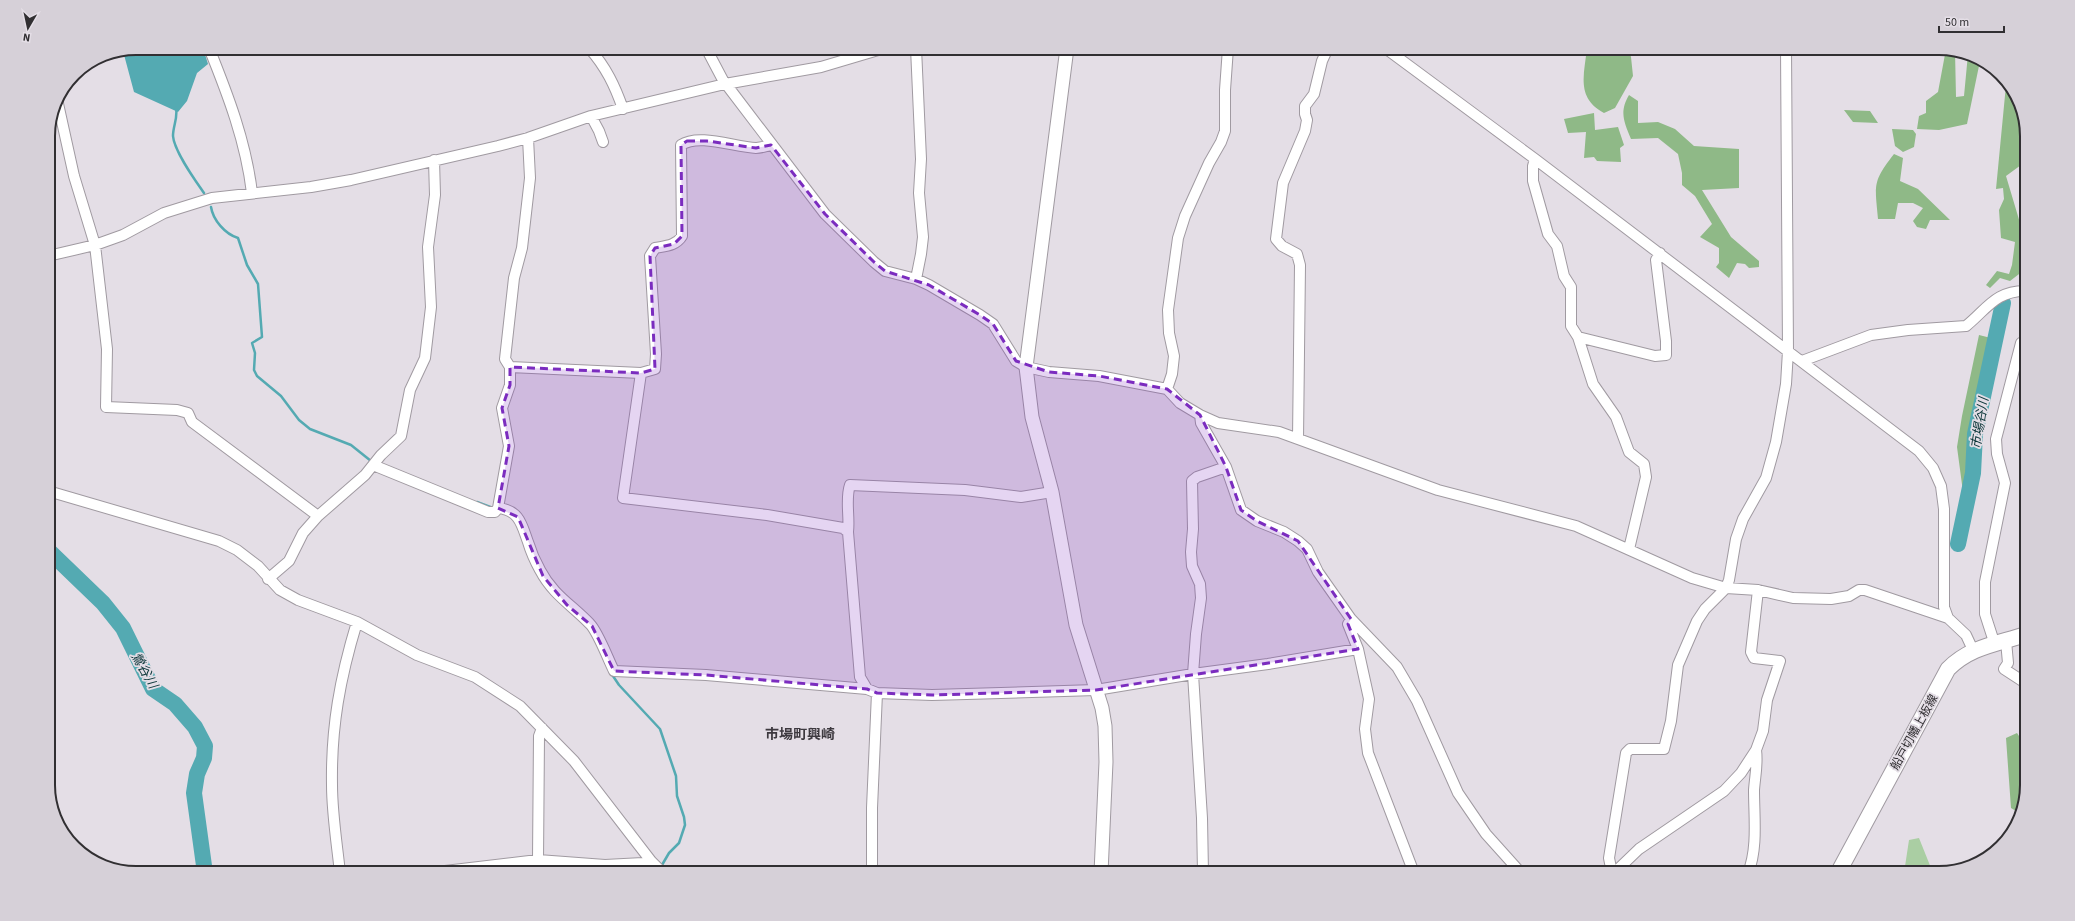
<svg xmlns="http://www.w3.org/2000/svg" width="2075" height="921" viewBox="0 0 2075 921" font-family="'Source Sans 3','Noto Sans JP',sans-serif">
<rect width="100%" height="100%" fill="#e4dee6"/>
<!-- green -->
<path fill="#aacea3" d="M1919,838L1933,873H1904L1909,840Z"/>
<!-- forest -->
<path fill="#8fb987" d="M1587,48H1628L1631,57L1633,76L1615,108L1604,113C1576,98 1584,75 1587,48Z
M1946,49L1955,51L1956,97L1964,96L1968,54L1972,55L1980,61L1967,124L1939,130L1917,129L1919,116L1926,113V101L1938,92Z
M2006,85H2010L2026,128L2021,165L2006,176L2026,243L2023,271L2010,281L2000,278L1990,288L1986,285L1997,271L2009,274L2012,265L2015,242L2001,238L1999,210L2004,199L2003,188L1996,189Z
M1629,95L1638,101V123L1658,122L1675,129L1694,146L1739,149V188L1702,190L1731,237L1759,261V267L1749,268L1745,264L1737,263L1729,278L1716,267L1719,263V248L1700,237L1712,224L1695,196L1682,185V173L1678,154L1658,138L1631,139C1624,122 1619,112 1629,95Z
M1844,110L1870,111L1878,123L1853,122Z
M1594,113L1595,130L1618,127L1624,145L1620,148L1621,162L1597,161L1594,157L1584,158L1586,132L1568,133L1564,119Z
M1892,129L1913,130L1916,134L1914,147L1903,152L1895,146Z
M1894,154L1903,158L1900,181L1918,189L1950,220H1930L1926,229L1917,227L1913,221L1923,208L1913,203H1898L1895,219H1878C1875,185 1872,182 1894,154Z
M1979,335L1991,338L1970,432V471L1966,492H1963L1957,447L1962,416Z
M2017,733L2027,748V785L2021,814L2011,808L2006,738Z"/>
<!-- water -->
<path fill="#54aab2" d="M136,48H203L208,64L197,73L187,101L178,112L134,92L123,51Z"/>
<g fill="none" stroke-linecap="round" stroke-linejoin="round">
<!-- stream -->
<path stroke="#54aab2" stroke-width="2.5" d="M176,108C178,118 173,126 173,136C174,151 195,180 204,193
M211,207C213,220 225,234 238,238L247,265L258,284L262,337L252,343L255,353L254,370L257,376L281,396L299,420L310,429L351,445L371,461
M477,502L493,508
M611,673L619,685L660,729L676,776L677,796L684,817L685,825L679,843L669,853L662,865"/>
<!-- river -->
<path stroke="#54aab2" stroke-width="16" d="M1958,544L1973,473L1975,434L2003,303
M48,550L103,603L123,628L153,689L175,704L195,727L205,746L204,758L197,774L194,793L205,873"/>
<!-- minor casing -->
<g stroke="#a09aa1" stroke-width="12">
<path id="minor" d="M209,48C228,95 246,142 252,193
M589,48C606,67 615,86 623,109
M706,48L725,84
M1385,48L1535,159L1919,451L1933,468L1941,486L1944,509V607L1948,618L1966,635L1973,650
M726,84L825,214L874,262L885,271L916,279L929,285L980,315L993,324L1016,361L1026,367L1049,372L1099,376L1167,389L1180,403L1200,415L1218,423L1279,432L1438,490L1576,526L1692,578L1726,588L1758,590L1793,598L1831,599L1849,596L1859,590H1865L1948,618
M57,99L74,176L95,245L107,349L106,407L177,410L188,413L192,422L318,516
M591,116L599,131L603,142
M1535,159L1533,166V181L1548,234L1557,246L1564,276L1571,287V326L1578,337L1593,384L1616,417L1629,452L1644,464L1646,477L1629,549
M48,256L95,245L123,235L164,213L212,198L311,187L351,180L498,146L528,138L591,116L725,84L821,67L885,48
M916,279L921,254L923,237L919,193L921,159L916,48
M1578,337L1655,356L1666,355V341L1656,260L1660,253
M1802,361L1871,335L1908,330L1966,326C1987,309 1996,290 2027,291
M510,367L641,373L655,369L656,354L650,256L655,248C665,246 676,246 682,236L681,145C699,133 734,147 756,148C761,148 766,146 771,145
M641,373L623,498L767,515L843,528L848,532
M1167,389L1172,374L1174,356L1169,333L1168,310L1178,238L1185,216L1209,163L1221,142L1225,131V90L1228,48
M1200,415L1201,423L1226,467L1241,510L1257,521L1284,532L1298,541L1307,549L1318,572L1351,619L1397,667L1417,701L1458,793L1486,834L1521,873
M1298,439L1300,265L1297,254L1282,246L1276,239L1283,183L1305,131L1307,120L1305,114V106L1314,94L1322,61L1328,48
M373,465L488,512H495L498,508L509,446L502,408L510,385V367L505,359L514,278L522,248L530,178L528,138
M48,491L219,541L237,550L258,566L280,590L298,600L357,622L417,655L475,677L520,706L574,761L651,861L663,873
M498,508C520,510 522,526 528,542C531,552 535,561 540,570C553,595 572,605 590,624C598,632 608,659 614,671L706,675L867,689L877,693L932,695L1096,690L1193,674L1268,664L1358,649
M268,579L289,561L303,533L318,516L365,475L381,455L401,436L410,390L425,358L431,307L428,247L435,195L434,160
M1351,619L1348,624L1358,649L1369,699L1365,729L1368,753L1414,873
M2006,641L2008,663L2004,669L2027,684
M1995,645L1985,614V582L2005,483L1997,454L1996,439L2021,343L2027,339
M867,689L860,677L848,532C850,517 845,499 850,485L965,490L1021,497L1052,492
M538,860L539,736L542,728
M340,873C337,844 332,814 332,785C331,727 340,678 357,622
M428,873L538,860L605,865L643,863L651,861
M872,873V808L877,693
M1203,873L1202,818L1193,674L1196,634L1201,598L1200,584L1192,566L1191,552L1193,529L1192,481L1197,477L1226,467
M1612,873L1609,858L1626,753L1630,749H1664L1671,721L1678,665L1697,621L1705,609L1726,588L1729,580L1736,539L1743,519L1766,478L1776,442L1786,384L1788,351L1786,48
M1614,873L1639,849L1724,791L1741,773L1756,750L1763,731L1767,700L1780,661L1754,658L1751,652L1758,590
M1748,873C1758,848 1754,817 1754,790C1755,776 1758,764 1756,750"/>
</g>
<!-- tertiary casing -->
<g stroke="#a09aa1" stroke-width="15">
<path id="tertiary" d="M1067,48L1026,367L1032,417L1052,492L1076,625L1102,708L1105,726L1106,762L1101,873"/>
</g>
<!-- secondary casing -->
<g stroke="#a09aa1" stroke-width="17">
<path id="secondary" d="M1838,873L1948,669C1971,646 1998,644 2027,634"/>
</g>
<!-- minor -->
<use href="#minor" stroke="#fff" stroke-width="10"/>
<!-- tertiary -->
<use href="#tertiary" stroke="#fff" stroke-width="13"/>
<!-- secondary -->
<use href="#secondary" stroke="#fff" stroke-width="15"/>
</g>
<!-- marked area -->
<path fill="#7b2cbf" fill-opacity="0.2" stroke="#7b2cbf" stroke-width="3" stroke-dasharray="8 5" stroke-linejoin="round" d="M687,141H707L756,148L771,145L825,214L874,262L885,271L929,285L980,315L993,324L1016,361L1049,372L1099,376L1167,389L1200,415L1226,467L1241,510L1257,521L1298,541L1351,619L1348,624L1358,649L1096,690L932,695L877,693L867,689L706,675L614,671L592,626L567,605L543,576L518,517L498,508L509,446L502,408L510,385V367L641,373L655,369L650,256L655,248L674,244L682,236L681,145Z"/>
<g text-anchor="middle" stroke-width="3.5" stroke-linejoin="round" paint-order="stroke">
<!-- street labels -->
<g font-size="12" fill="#312f32" stroke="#e4dee6">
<text transform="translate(1914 732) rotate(-61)" y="4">船戸切幡上板線</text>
</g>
<!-- water labels -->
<g font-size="13" font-style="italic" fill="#0a3538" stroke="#e4dee6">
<text transform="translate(1979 423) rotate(-81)" y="5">市場谷川</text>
<text transform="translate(145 670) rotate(60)" y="5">鶯谷川</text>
</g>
<!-- quarter labels -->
<g font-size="14" font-weight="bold" fill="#3d393f" stroke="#e4dee6">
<text x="800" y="739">市場町興崎</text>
</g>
</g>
<!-- crop -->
<path d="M0 0H2075V921H0ZM136 55H1939A81 81 0 0 1 2020 136V785A81 81 0 0 1 1939 866H136A81 81 0 0 1 55 785V136A81 81 0 0 1 136 55Z" fill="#d6d0d8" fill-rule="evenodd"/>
<path fill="none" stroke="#312f32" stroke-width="2" d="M136 55H1939A81 81 0 0 1 2020 136V785A81 81 0 0 1 1939 866H136A81 81 0 0 1 55 785V136A81 81 0 0 1 136 55Z"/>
<!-- north arrow -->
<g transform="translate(28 28) rotate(189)" stroke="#e4dee6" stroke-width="3" paint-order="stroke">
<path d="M0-3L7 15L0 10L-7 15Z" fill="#312f32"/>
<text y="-6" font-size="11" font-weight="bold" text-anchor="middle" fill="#312f32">N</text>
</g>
<!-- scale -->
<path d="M1939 26v6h65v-6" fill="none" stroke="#312f32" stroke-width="2"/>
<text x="1945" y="26" font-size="12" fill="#312f32" stroke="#e4dee6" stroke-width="3" paint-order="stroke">50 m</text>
</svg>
